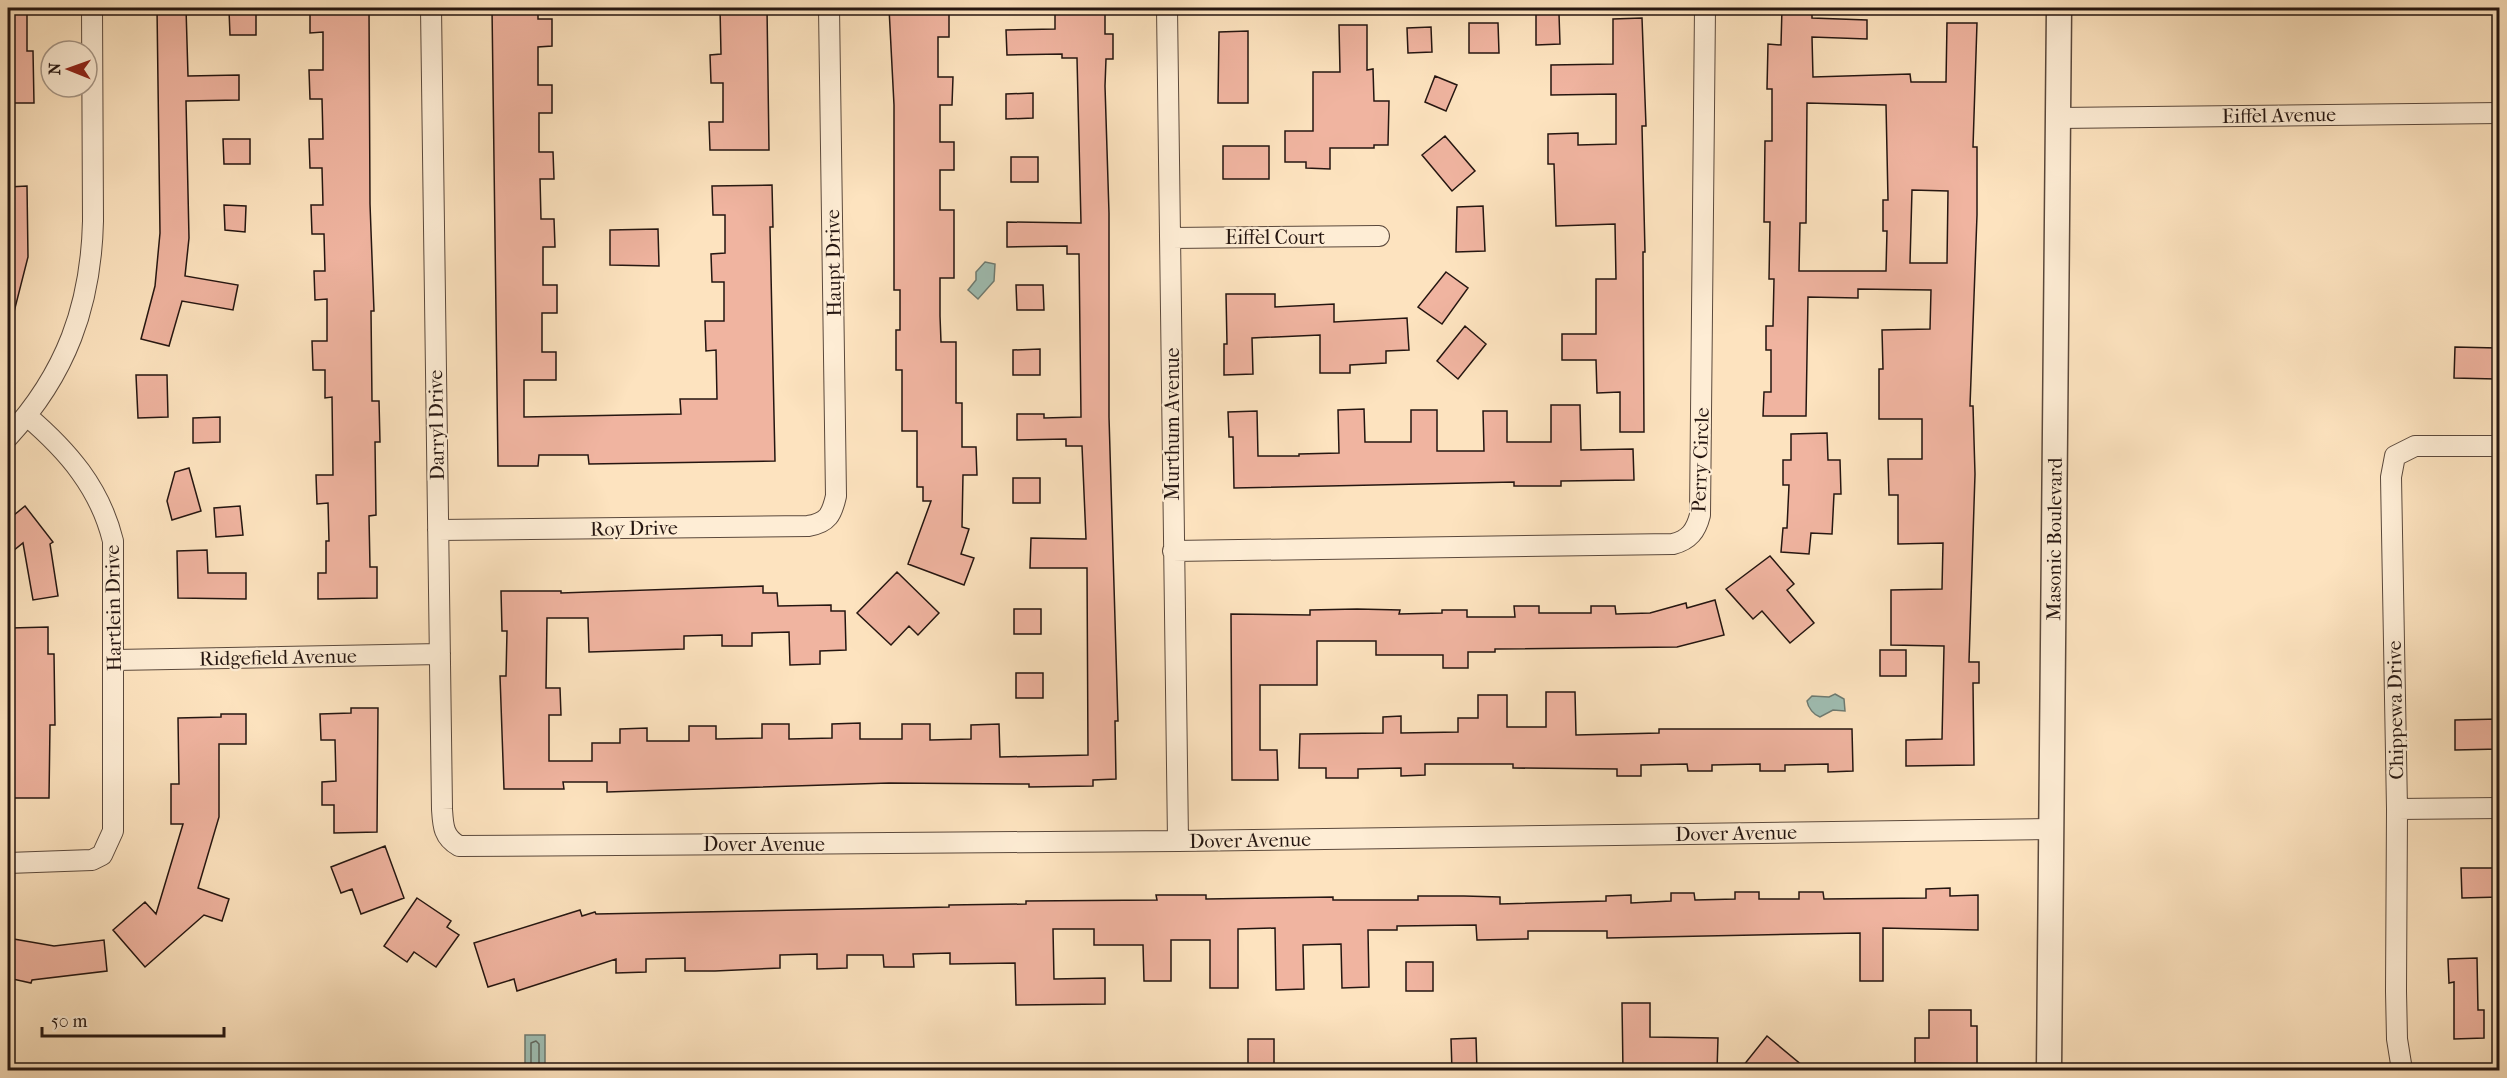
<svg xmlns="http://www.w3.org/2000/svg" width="2507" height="1078" viewBox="0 0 2507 1078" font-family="'IM FELL French Canon',serif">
<rect width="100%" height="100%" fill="#fde3bf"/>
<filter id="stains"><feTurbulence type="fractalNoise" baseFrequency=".00333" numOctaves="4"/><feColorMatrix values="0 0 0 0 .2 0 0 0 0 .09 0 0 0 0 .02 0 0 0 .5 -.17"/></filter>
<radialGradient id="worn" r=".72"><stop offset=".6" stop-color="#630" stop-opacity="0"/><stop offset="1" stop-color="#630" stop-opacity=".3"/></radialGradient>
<!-- water -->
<path fill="#9fbeb3" stroke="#6e7b72" stroke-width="1.5" d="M985,262L995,264L994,281L978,299L968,290L976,280V272Z
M1835,694L1844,699L1845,711L1833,710L1820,717C1814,715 1808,708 1807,701L1812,696L1829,697Z
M525,1035H545V1070H525Z"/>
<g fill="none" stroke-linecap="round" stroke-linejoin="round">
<!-- shore -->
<path stroke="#626a62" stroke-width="1.5" d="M531,1070V1043L536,1041L539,1044V1070"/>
</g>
<!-- building -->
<path fill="#f0b4a0" stroke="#251611" stroke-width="1.5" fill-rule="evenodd" d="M8,8H27V51H33L34,103H8Z
M157,8H186L188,76L239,75V100L186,101L189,238L185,276L238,285L233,310L182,301L169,346L141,339L155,286L160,233Z
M310,8H369L370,204L374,311H371L372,401H379L380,442H375L376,515L369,516L370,567H377V598L318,599V573H326V541H329L328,503L317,504L316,475H333L332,397L325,398V370H313L312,341H327V299L315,300L314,271H325L324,234H312L311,205H323L322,168H310L309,139H323L322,99H310L309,70H323V32L310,33Z
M492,8H538V19H552V46L538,47V85H552V113H539V152H553L554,179H540L541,219H554L555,247H543V285H557V313H542V352H556V380H524V417L681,414L680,399H717L716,350L706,351L705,321H724V282H712L711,254L725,253V215H713L712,186L772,185L773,227H770L775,461L589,464L588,455H539L538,466H498Z
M720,8H767L769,150H710L709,122H723V83H711L710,55L721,54Z
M889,8L949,9V37H938V77H953L952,105H940V142H954V170H940V210H954V278H940V316L941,342H956V403H962V447H976L977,475H963L962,527L969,529L961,554L974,558L964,585L908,564L931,501H923V487H917V431H902V370H896V330H900V290H894V105Z
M1055,8H1105V34H1113V59H1106L1105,86L1109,213V417L1118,721H1115L1116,779L1093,780V786L1029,787V784L889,783L607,792V782H563L564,789H504L500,676H506L507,631H502L501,591H561V593L763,586V593H777L778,606L831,605V611H845L846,650L820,651V664L790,665L789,632L752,633V646H722V635L684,636V649L589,652L588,618H547L546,688H560L561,715H549V761H592V743H620V729L647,728V741H689V726H716V739L762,738V724H789V739L832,738V724L860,723V739H902V724H930V740L971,739V725L999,724L1000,757L1088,755L1087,568H1030L1031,538L1086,539L1082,446H1066V439L1017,440V414H1044V418L1081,417L1079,254H1067V246L1007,247V222L1081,223L1077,58H1062V54L1007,55L1006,30L1055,29Z
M1782,8H1812V18L1867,20V39L1812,37L1813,77L1910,74L1911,82H1946L1947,23H1977L1973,147H1977V215L1970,406H1973L1975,474L1969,662H1979V683H1973L1974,765L1906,766V740L1942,739L1944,646L1891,645V590L1942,589L1943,543L1898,544V495H1889L1888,459H1922V419H1879V369H1883L1882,330L1930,329L1931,290L1858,289V298L1808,297L1806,416H1763L1764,392H1771V350H1766V326H1773L1774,279H1769L1770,222H1764L1765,141H1772V89H1767L1768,44L1781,45ZM1807,103L1886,105L1888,200H1883V231H1887L1886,271H1799L1800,223H1806ZM1912,190L1948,191L1947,263H1910Z
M229,10H256V35H230Z
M1536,14H1559L1560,44L1536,45Z
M1642,18L1646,126H1642L1645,252H1643L1644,432H1620V392L1597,393L1596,360H1562V334H1596V279H1616L1615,224L1556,226L1554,164H1548V134L1578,133V145L1616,144V94L1551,95V65L1613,64V19Z
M1469,23H1498L1499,53H1469Z
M1339,25H1367V70L1373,69L1374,101H1389L1388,145H1374V148H1330V169L1306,168V162H1285V131H1313V72H1340Z
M1431,27L1432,52L1408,53L1407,28Z
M1248,31V103H1218L1219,32Z
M1435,76L1457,85L1446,111L1425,102Z
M1033,93V118L1006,119V94Z
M1445,136L1475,171L1452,191L1422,155Z
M223,139H250V164H224Z
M1223,146H1269V179H1223Z
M1011,157H1038V182H1011Z
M27,186L28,257L14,312L8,311V187Z
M224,205L246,206L245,232L225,230Z
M1483,206L1485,251L1456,252L1457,207Z
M658,229L659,266L610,265V230Z
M1446,272L1468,288L1442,324L1418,307Z
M1016,285H1043L1044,310H1017Z
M1226,294H1275V307L1334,304V322L1407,318L1409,350L1386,351V363L1350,365V373H1320V335L1252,338L1253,374L1224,375V344H1227Z
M1465,326L1486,344L1458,379L1437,361Z
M2455,347L2497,348L2496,379L2454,378Z
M1040,349V375H1013V350Z
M136,375H167L168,417L138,418Z
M1551,405H1580L1581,450L1633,449L1634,480L1561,481V486H1514V482L1234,488L1233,437H1229L1228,412L1257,411L1258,456H1299V454L1339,453L1338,410L1364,409L1365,442H1411V410H1437V451H1484L1483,411H1507V442H1551Z
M220,417V442L193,443V418Z
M1827,433L1828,460H1840L1841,494H1834L1832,534L1811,533L1809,554L1781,552L1783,528H1787L1789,485H1783V460H1791V434Z
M189,468L201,511L172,520L167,501L175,472Z
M1013,478H1040V503H1013Z
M25,506L53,542L50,544L58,596L33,600L23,543L8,555V520Z
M240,506L243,535L216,537L214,508Z
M207,550L208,573H246V599L178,598L177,551Z
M1770,556L1794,584L1787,590L1814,623L1790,643L1762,611L1753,619L1726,589Z
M897,572L939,613L918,635L909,626L891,645L857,613Z
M1715,600L1724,635L1677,647L1495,649V652H1468V668H1443V655H1376V641H1317V685H1260V750H1277L1278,780H1232L1231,614L1310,615V610L1357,609L1400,610L1399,614L1442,613V610H1467V617H1515L1514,606H1539V613H1591V606H1615L1616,614L1650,613L1686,603L1687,608Z
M1014,609H1041V634H1014Z
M48,627V654H54L55,725H50L49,798H8L11,628Z
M1880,650H1906V676H1880Z
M1016,673H1043V698H1016Z
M1546,692H1575L1576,735L1659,733V729H1852L1853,771L1828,772V764L1785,765V771H1760V764L1712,765V771H1688L1687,764L1641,765V776H1617V769L1513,768V764H1425V775L1401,776V768L1358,769V778H1326V768H1299L1300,734L1383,733V717L1401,716V733L1458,732V718H1478V695H1507V727H1546Z
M351,708H378L377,832L334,833V805H322V782L336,781L335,740H321L320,714L351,713Z
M221,714H246V744H219V817L198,888L229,899L222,921L204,915L145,967L113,930L145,902L156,914L183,824H171V784H179L178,718L221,717Z
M2499,719V749L2455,750V720Z
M385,846L404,898L361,914L352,889L341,893L331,867Z
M2461,868H2499V897L2462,898Z
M1950,888V896L1978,895V930L1883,928V981H1860V933L1607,938V931H1528V939L1477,940L1476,925L1397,926V930H1368L1369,987L1342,988L1341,944L1303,945L1304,989L1276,990L1275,928L1238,929V988H1210V940H1171V981H1144L1143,945H1094V929H1053L1054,979L1105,978V1004L1016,1005L1015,963L950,964V953L913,954L914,967H884L883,955H847V968L817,969V954L780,955V968L715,971H685V958L646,959V972L616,973V959L517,991L514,979L488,987L474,943L580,910L582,916L595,912L596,914L949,907V905L1026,904V901L1157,900L1156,895H1206V899L1333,897V900H1418V896H1464L1500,897V904L1606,901V896L1631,895V903L1671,901V893H1694L1695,900L1735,899V892H1759V899H1799V892H1823L1824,899L1926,898V889Z
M417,898L451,921L447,927L459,935L436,967L414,952L407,962L384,946Z
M8,938L54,946L104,940L107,971L32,980L31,983L8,978Z
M2477,958L2478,1010H2484V1038L2454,1039V982L2449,983L2448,959Z
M1406,962H1433V991H1406Z
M1622,1003H1650V1037L1718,1038L1717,1071H1623Z
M1929,1010H1971V1026H1977V1064L1915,1063V1038H1929Z
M1767,1036L1809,1071H1739Z
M1476,1038L1477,1071H1452L1451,1039Z
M1248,1039H1274V1071H1248Z"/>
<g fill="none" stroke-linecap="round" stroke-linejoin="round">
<!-- minor casing -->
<g stroke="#5b493c" stroke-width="22">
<path id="minor" d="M431,8L442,809C443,825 443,837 459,846L1178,841L2051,829
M1167,8L1178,841
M2058,118L2500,113
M1171,238L1379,236
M8,437C66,374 91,306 93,221L92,8
M438,530L808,526C828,523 832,514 836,496L829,8
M1173,551L1673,544C1689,540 1696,531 1700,515L1705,8
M115,660L440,654
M2397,809L2500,808
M8,863L92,860L102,855L113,831V541C100,488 68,451 27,416
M2402,1070L2397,1039L2396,991L2397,809L2391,477L2395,456L2415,446H2500"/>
</g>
<!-- tertiary casing -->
<g stroke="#5b493c" stroke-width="27">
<g id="tertiary">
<path id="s1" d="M2049,1070L2059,8"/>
</g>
</g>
<!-- minor -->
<use href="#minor" stroke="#feedd5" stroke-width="20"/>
<!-- tertiary -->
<use href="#tertiary" stroke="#feedd5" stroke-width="24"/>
</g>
<g text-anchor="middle" stroke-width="4.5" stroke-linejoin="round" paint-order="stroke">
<!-- street labels -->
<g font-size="20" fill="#251611" stroke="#feedd5">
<text transform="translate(2279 115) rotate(-1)" y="7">Eiffel Avenue</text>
<text x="1275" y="244">Eiffel Court</text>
<text transform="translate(833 263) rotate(-91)" y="7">Haupt Drive</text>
<text transform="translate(1172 424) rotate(-90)" y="7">Murthum Avenue</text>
<text transform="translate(436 425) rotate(-91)" y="7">Darryl Drive</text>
<text transform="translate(1700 460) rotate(-88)" y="7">Perry Circle</text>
<text transform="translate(634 528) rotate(-1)" y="7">Roy Drive</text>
<text dy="7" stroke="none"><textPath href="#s1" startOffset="531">Masonic Boulevard</textPath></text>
<text transform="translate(113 608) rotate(-91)" y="7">Hartlein Drive</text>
<text transform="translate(278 657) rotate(-1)" y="7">Ridgefield Avenue</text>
<text transform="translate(2395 710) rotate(-91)" y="7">Chippewa Drive</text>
<text transform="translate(1736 833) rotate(-1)" y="7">Dover Avenue</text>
<text transform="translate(1250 840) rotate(-1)" y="7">Dover Avenue</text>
<text x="764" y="851">Dover Avenue</text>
</g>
</g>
<!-- margin -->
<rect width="2507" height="1078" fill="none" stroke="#fde3bf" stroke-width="30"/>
<rect x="9" y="9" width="2489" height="1060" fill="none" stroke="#251611" stroke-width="3"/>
<rect x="15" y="15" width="2477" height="1048" fill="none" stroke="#251611" stroke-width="1.5"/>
<!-- north arrow -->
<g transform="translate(69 69) rotate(271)"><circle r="28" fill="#feedd5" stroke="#a79787" stroke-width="1.5"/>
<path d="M0-4.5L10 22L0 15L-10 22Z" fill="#8f2418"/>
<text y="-9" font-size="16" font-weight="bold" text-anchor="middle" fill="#251611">N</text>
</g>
<!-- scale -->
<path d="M42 1027v9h182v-9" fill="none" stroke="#251611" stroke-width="3"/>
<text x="51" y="1027" font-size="18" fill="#251611" stroke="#feedd5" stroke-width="4.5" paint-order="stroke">50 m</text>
<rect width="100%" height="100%" filter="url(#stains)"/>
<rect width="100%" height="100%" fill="url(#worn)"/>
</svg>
